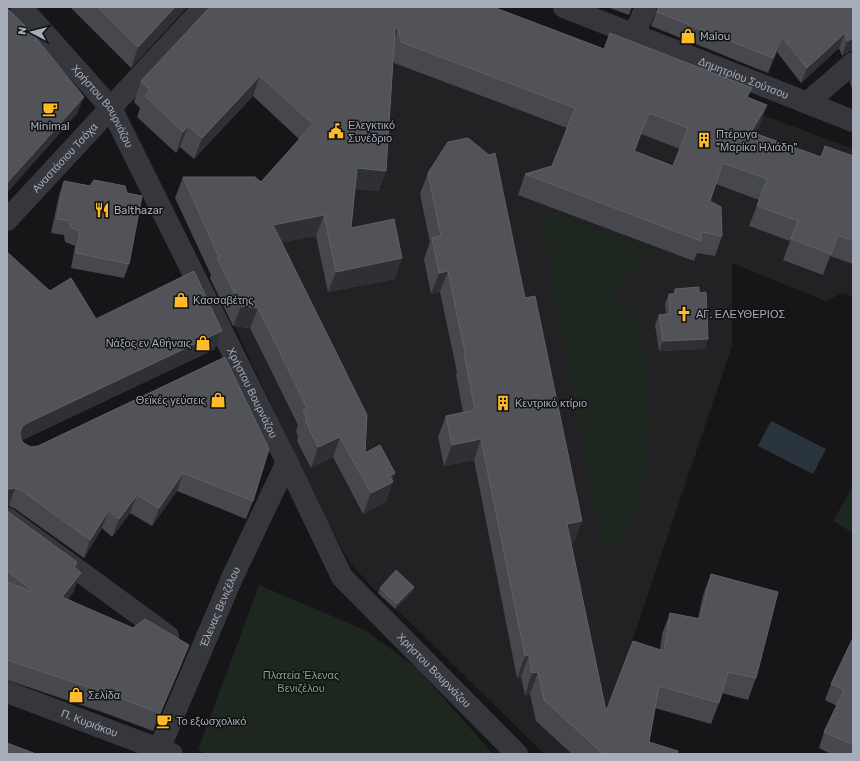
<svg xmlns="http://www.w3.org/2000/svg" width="860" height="761" viewBox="0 0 860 761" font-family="Rubik,sans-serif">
<rect width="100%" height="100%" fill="#161618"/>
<!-- built -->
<path fill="#222225" d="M300,33L744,108L853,149V297L843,293L825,301L732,263V346L624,665L587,754H544L416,628L378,593L350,563L322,513L203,259L345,230Z"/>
<!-- green -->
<path fill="#1d261f" d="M544,209L653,251L627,277L616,293L620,305L635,317L647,372L652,433L638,511L621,546L602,550L541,220Z
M853,486V533L833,521Z
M259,585L365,630L418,669L493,754H207L198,750Z"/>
<!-- water -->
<path fill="#2a343d" d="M771,421L826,449L813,474L758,446Z"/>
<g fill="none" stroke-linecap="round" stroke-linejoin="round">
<!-- minor -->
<g stroke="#36373d" stroke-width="22">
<path d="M634,35L646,7"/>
<path d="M807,103L853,63"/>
<path d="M7,518L168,636"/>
<path id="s1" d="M157,754L232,578L287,462"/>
</g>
<!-- tertiary -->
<g stroke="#36373d" stroke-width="22">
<path id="s2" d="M21,7L111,108L287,462L342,577L517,754"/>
<path id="s3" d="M564,7L853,121"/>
<path id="s4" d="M7,220L204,7"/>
<path id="s5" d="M7,692L172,754"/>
</g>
</g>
<!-- wall -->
<path fill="#47484d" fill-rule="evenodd" d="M70,7H187L131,68Z
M210,7L604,49L748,97L760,125L755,133L821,157L853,156V264L830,256L823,275L783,260L790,241L749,226L759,200L716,184L710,201L722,236L715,256L697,253L694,261L518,195L525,174L552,166L567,128L394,63L393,59L379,191L355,189L351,228L395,279L328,292L316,236L282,242L365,453L395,473L386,502L363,514L333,457L311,468L297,441L298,437L296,431L298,425L250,328L233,326L210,278L211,275L175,198L183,177L261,182L299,139L253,96L194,159L180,147L176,153L137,117L140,108L134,102L141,81ZM641,134L680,149L673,166L635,151Z
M607,7H632L629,15Z
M658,7H853V51H850L842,56L839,48L801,83L777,52L768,73L651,26Z
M853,74V92L850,82Z
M428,173L574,543H571L606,711L660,650L662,634L670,613L698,618L703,595L711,574L756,678L748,700L722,693L719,703L711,724L655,708L649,742L677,754H572L536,721L530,694L525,695L521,677L517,678L474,460L444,466L438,437L446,416L463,412L456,375L457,372L440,292L431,294L424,259L430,242L420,194Z
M64,181L129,264L124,278L71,268L75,246L65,242L64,235L51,233L59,195Z
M675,289L705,349L659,351L655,325L659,315H666L665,304L669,294H673Z
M50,291L96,319L215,349L22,440L25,444L31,447L38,446L225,357L253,501L246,519L177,491L152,526L130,513L112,537L102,528L84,558L14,508L9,506Z
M7,511L77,562L75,568L74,591L68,599L182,663L153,731L102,712L7,680Z
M414,587L412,592L395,609L378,593L380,588Z
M853,638V754H831L819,748L824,732L837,706L825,700L831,684Z"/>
<!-- shaded-wall -->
<path fill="#2f3033" d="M175,7H187L131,68L138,47Z
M395,29H398L391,49Z
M845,33L839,48L801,83L807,68Z
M782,37L777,52L768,73L773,58Z
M853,38V51H850L842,56L847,41Z
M260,76L253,96L194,159L202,138Z
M84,97L77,114L7,193V183Z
M767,105L760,125L743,152L751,132Z
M188,126L180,147L176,153L183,132Z
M357,168L386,171L379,191L349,189Z
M324,215L316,236L266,246L273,225Z
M402,258L395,279L328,292L336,272Z
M448,271L440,292L431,294L439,273Z
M241,306L258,308L250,328L233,326Z
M222,331L215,349L21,441L16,445L22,427L27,423Z
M708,339L705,349L659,351L663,341Z
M340,437L333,457L311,468L318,447Z
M481,439L474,460L444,466L452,445Z
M183,473L177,491L152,526L159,508Z
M395,473L386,502L363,514L371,493L390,476Z
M15,488L9,506H7V490L9,489Z
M137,495L130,513L112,537L119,519Z
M109,510L102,528L84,558L90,540Z
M582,521L574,543L560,545L567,524Z
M81,573L74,591L56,615L62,597Z
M414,587L412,592L395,609L397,604Z
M189,645L182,663L153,731L160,713Z
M529,655L521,677L517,678L525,656Z
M538,672L530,694L525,695L532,673Z"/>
<!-- building -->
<path fill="#515359" stroke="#5f6168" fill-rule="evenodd" d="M98,7H175L138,47Z
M210,7H493L604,49L610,33L752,88L747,97L767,105L751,132L821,157L825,146L853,156V241L838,235L831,254L791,239L798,221L757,206L767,179L723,163L710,201L721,207L722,236L701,232V241L525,174L552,166L575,108L401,42L398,29H395L386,171L357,168L351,228L394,219L402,258L336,272L324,215L273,225L367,415L365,453L380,445L395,473L390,476L393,482L371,493L340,437L318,447L305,420L307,419L303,410L307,408L258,308L241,306L217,258L219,257L183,177H255L261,182L313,124L260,76L202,138L188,126L183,132L145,96L150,90L141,81ZM649,113L688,128L673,166L634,151Z
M659,7H853V38L847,41L845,33L807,68L782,37L773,58L657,12Z
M7,8L31,32L84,97L7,183Z
M468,138L489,155L495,153L525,298L535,296L582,521L567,524L606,711L633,641L664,651L670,613L700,619L711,574L778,592L756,678L728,672L719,703L659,686L649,742L678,751L677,754H603L544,700L538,672L532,673L529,655L525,656L481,439L452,445L446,416L475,410L464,353H465L448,271L439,273L432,238L441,236L428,173L448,142Z
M94,180L125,186L127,193L142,196L129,264L76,253L80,231L70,227V221L57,219L64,181L90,186Z
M7,252L50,291L71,278L96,319L194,271L222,331L27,423L22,427L20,433L21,440L25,444L31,447L38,446L225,357L269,449L253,501L183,473L159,508L137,495L119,519L109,510L90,540L21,490L15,488L9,489L7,490Z
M699,287V293L706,292L708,339L663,341L659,315L670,314L669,294H676L675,289Z
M7,511L77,562L74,567L81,573L62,597L133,628L145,619L189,645L160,713L109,694L7,660V582L33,592V591L7,571Z
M396,570L414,587L397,604L380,588Z
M853,638V745L824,732L844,690L831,684Z
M7,743L36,754H7Z"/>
<!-- icons -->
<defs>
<g id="shop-bare" transform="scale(1.2)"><path d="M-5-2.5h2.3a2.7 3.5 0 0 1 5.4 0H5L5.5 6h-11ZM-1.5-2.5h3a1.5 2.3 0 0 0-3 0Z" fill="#ffba27" stroke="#111113" stroke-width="2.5" paint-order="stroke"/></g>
<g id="cafe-bare" transform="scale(1.2)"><path d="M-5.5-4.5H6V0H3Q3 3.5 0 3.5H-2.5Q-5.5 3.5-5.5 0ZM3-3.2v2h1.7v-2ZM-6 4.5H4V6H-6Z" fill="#ffba27" stroke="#111113" stroke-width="2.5" paint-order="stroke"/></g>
<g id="civic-bare" transform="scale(1.2)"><path d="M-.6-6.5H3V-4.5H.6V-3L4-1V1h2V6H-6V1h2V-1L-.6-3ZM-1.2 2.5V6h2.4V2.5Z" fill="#ffba27" stroke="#111113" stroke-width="2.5" paint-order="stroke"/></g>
<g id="building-bare" transform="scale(1.2)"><path d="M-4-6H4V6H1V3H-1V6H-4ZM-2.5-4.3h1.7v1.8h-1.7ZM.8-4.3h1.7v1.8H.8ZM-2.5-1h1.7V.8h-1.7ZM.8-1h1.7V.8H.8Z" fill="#ffba27" stroke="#111113" stroke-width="2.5" paint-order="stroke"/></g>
<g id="restaurant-bare" transform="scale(1.2)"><path d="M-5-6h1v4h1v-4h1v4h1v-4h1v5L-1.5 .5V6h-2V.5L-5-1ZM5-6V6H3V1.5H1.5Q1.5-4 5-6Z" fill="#ffba27" stroke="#111113" stroke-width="2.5" paint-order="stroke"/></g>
<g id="church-bare" transform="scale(1.2)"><path d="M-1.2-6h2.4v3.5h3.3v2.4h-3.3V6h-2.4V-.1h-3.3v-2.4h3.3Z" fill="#ffba27" stroke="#111113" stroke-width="2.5" paint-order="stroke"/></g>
</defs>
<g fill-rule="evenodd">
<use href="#shop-bare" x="688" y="36"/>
<use href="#cafe-bare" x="50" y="109"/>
<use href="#civic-bare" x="336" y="131"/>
<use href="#building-bare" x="704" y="140"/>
<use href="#restaurant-bare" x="102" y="210"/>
<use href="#shop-bare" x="181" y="300"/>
<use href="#church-bare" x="684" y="314"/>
<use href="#shop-bare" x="203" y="343"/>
<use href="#shop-bare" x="218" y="400"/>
<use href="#building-bare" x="503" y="403"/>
<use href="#shop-bare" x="76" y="695"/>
<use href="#cafe-bare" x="164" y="721"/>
</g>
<g text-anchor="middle" stroke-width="3" stroke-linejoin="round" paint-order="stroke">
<!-- poi labels -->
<g font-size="11" fill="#a6acb9" stroke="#111113" text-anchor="start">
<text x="700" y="40">Malou</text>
<text x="348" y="129">Ελεγκτικό<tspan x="348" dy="13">Συνέδριο</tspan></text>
<text x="50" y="130" text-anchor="middle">Minimal</text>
<text x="716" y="138">Πτέρυγα<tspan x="716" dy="13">"Μαρίκα Ηλιάδη"</tspan></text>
<text x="114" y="214">Balthazar</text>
<text x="193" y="304">Κασσαβέτης</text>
<text x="696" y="318">ΑΓ. ΕΛΕΥΘΕΡΙΟΣ</text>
<text x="191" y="347" text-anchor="end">Νάξος εν Αθήναις</text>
<text x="206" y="404" text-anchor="end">Θεϊκές γεύσεις</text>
<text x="515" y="407">Κεντρικό κτίριο</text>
<text x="88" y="699">Σελίδα</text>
<text x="176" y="725">Το εξωσχολικό</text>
</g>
<!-- street labels -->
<g font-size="11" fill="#a6acb9" stroke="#111113">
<text dy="4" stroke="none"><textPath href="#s3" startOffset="193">Δημητρίου Σούτσου</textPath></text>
<text dy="4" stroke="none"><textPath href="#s2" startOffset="129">Χρήστου Βουρνάζου</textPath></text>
<text dy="4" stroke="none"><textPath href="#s4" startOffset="85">Αναστάσιου Τσόχα</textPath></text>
<text dy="4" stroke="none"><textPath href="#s2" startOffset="453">Χρήστου Βουρνάζου</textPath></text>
<text dy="4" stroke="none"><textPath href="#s1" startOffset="160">Έλενας Βενιζέλου</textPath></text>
<text dy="4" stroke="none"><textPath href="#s2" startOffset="789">Χρήστου Βουρνάζου</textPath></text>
<text dy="4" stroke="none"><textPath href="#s5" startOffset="88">Π. Κυριάκου</textPath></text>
</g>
<!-- park labels -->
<g font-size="11" fill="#7ca67f" stroke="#111113">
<text x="301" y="679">Πλατεία Έλενας<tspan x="301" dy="13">Βενιζέλου</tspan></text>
</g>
</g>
<!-- border -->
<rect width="860" height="761" fill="none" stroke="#a6acb9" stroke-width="16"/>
<!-- north arrow -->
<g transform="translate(32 32) rotate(277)" stroke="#111113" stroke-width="3" paint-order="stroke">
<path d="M0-3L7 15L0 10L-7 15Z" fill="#a6acb9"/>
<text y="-6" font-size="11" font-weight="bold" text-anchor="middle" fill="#a6acb9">N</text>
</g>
</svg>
